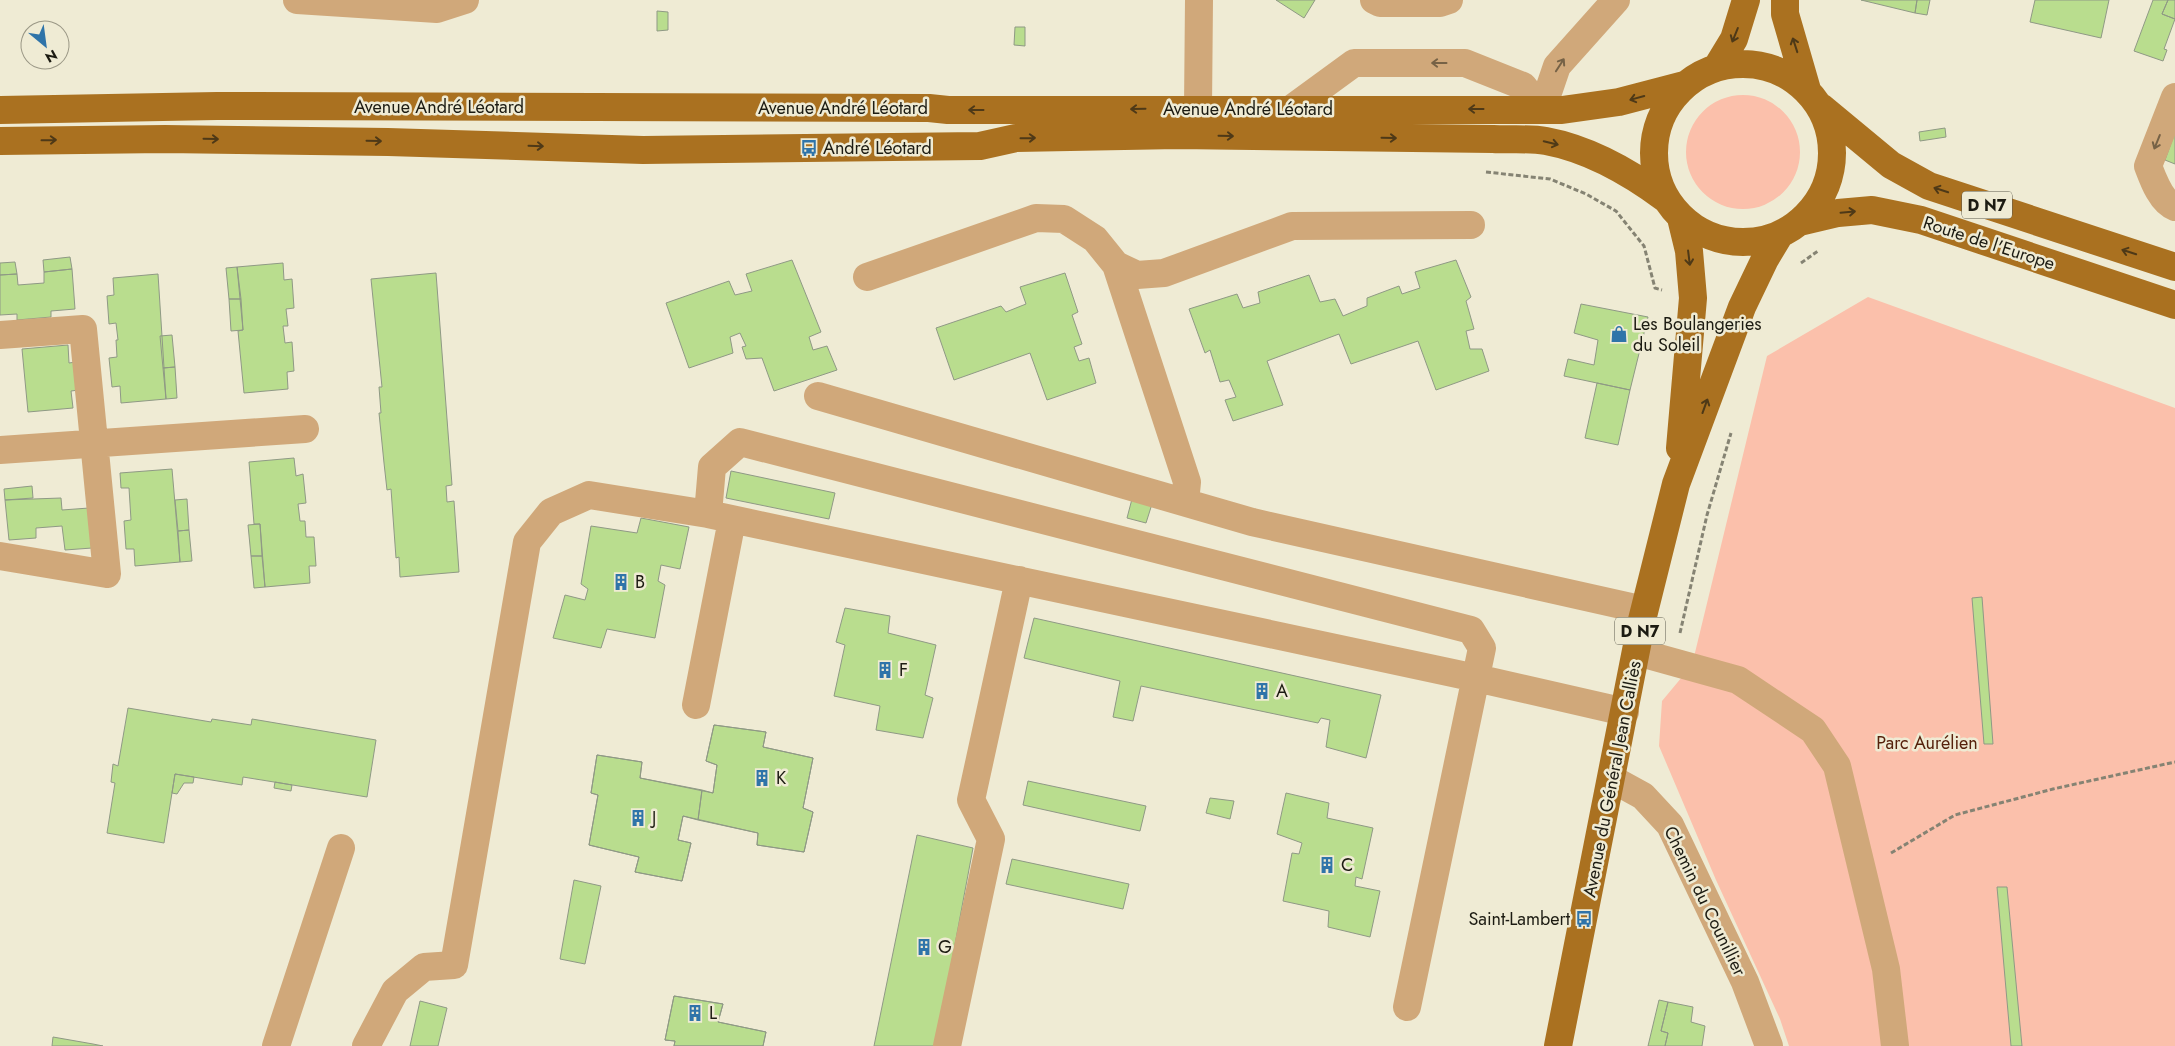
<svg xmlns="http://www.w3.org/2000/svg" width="2175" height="1046" viewBox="0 0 2175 1046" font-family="Jost,sans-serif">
<rect width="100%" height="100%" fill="#efebd4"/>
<!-- green -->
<path fill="#fbc0ab" d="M1686 152a57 57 0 1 1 114 0a57 57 0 1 1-114 0Z
M1868,297L2175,408V1046H1789L1780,1019L1716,880L1659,746L1662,701L1692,665L1767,356Z"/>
<!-- building -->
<path fill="#b9dd8e" stroke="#8f9985" d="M1276,0H1315L1304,18Z
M1861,0H1917L1915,13Z
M1917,0H1930L1927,15L1915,13Z
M2035,0H2109L2101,38L2030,22Z
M2153,0H2168L2162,14L2175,19L2164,49L2167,50L2163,61L2134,51Z
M2168,0H2175V19L2162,14Z
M657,11L668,12V30L657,31Z
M1015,27H1025V46L1014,45Z
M1945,128L1946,137L1920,141L1919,132Z
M2175,132V164L2165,160Z
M70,257L72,269L44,272L43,260Z
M792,260L821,332L809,337L813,350L827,346L837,370L774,391L762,358L746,359L742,347L746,346L740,333L730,337L733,353L689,368L666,303L729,281L735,295L752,291L746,274Z
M1456,260L1471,297L1466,301L1474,329L1466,331L1470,349H1482L1489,371L1436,390L1418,341L1351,364L1339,334L1267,361L1283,405L1233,421L1225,400L1236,397L1229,380L1220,382L1210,350L1205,353L1189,309L1237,294L1243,308L1260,303L1258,292L1309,275L1320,302L1335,299L1343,316L1367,306V298L1399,286L1402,294L1420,288L1415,272Z
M15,262L17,274L0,275V263Z
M283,263L284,280L292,279L294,308L286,309L288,326H283L285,343L292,342L294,371L287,372L288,389L244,393L238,331L243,330L237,267Z
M237,267L241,299H229L226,268Z
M72,269L75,309L51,311V317L17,320V314L0,315V275L17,274L18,285L44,283V272Z
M436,273L452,485L446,486L447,502L454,501L459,572L400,577L399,557L396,558L391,489L387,490L384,463L379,413H381L379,387H382L371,279Z
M1065,273L1078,312L1072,315L1082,344L1074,347L1079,361L1089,358L1096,383L1047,400L1030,353L954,380L936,328L1001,306L1006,312L1026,304L1020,287Z
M158,274L166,399L121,403L120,386L112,387L109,358L117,357L116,340H118L116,323L109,324L107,296L114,295L113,278Z
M229,299H241L243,330L231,331Z
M1581,304L1648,317L1630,390L1564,376L1568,359L1594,365L1598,340L1574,333Z
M172,335L175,367L163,368L160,336Z
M68,345L69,363L76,362L79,390L71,391L73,408L28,412L22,349Z
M175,367L177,398L166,399L163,368Z
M1597,383L1630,390L1618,445L1585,438Z
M294,458L296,476L303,474L306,503L298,504L300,521H305L306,537H314L316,566H309L310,583L265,587L260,524H254L249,462Z
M172,469L180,562L135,566L134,549H126L124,521L131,520L129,488H121L120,473Z
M731,471L835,493L829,519L726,498Z
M32,486L33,498L5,500L4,489Z
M61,498L62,510L89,508L92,548L65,550L62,526L36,528V538L9,540L5,500Z
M187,499L189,530L178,531L175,500Z
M1132,499L1152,504L1146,523L1127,518Z
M641,518L689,527L680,569L661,565L658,581L665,585L655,638L607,629L601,648L553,638L565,595L585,600L588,589L581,584L591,526L637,533Z
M260,524L262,556H251L248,525Z
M189,530L192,561L180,562L178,531Z
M251,556H262L265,587L254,588Z
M1982,597L1993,744H1984L1972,598Z
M845,608L890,616L888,633L936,645L925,695L933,698L923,738L876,730L880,706L834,696L845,645L836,642Z
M1034,618L1381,695L1366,758L1326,747L1330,720L1321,718L1318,723L1141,686L1133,721L1113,717L1120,681L1024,658Z
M128,708L211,722L212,719L251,725L252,719L376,740L367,797L243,777L242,785L175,774L164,843L107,833L115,783L111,782L113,764L118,766Z
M714,725L766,732L763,747L813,758L803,808L813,812L804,852L757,845L758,833L683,816L678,840L691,843L682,881L635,872L639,857L589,845L598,795L591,793L597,755L642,762L640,778L713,793L717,765L706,761Z
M714,725L766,732L763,747L813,758L803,808L813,812L804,852L757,845L758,833L698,820L702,790L713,793L717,765L706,761Z
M597,755L642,762L640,778L702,790L698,820L683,816L678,840L691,843L682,881L635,872L639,857L589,845L598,795L591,793Z
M175,774L194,777L193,783H184L177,794L172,793Z
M1028,781L1146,806L1140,831L1023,805Z
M275,782L292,785L291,791L274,788Z
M1286,793L1329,803L1327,818L1373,828L1362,879L1356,877L1355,886L1380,891L1370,937L1328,927L1329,911L1283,901L1292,853L1299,854L1302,843L1277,834Z
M1210,798L1234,801L1230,819L1206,813Z
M917,835L973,848L936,1046H874Z
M1012,859L1129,884L1123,909L1006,884Z
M574,880L601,886L585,964L560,959Z
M1997,887H2007L2022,1046H2011Z
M674,996L723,1004L718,1022L766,1032L763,1046H674L675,1041L665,1040Z
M674,996L723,1004L718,1022L766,1032L763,1046H674L675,1041L665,1040Z
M1659,1000L1668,1002L1661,1031L1668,1033L1665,1046H1648Z
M420,1001L447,1008L438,1046H410Z
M1668,1002L1693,1007L1691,1022L1705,1026L1702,1046H1665L1668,1033L1661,1031Z
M53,1037L93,1044L103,1046H52Z"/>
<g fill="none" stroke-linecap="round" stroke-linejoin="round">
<!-- path -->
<path stroke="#858373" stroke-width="3" stroke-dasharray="5 2.5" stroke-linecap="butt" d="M1486,172L1550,179L1586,194L1616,211L1644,246L1655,288L1662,290
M1801,263L1818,251
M1680,633L1707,515L1731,433
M1891,853L1955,815L2053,789L2175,762"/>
<!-- minor -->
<path stroke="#d0a87a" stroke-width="28" d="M297,0L437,9L465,0
M1374,0L1380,3H1440L1449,0
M2175,97L2148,166C2153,179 2161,202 2175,207
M1291,109L1354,63H1465L1523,86L1542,110
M1542,110L1557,66L1616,0
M1183,128L1198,108L1199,0
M1116,265L1137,275L1164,273L1292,226L1471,225
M867,277L1036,218L1064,219L1095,239L1116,265L1187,482L1185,502
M0,335L83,329L107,574L0,556
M818,396L1252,522L1644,610
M0,450L305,429
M708,514L712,467L740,442L1471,630L1482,648L1407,1007
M1637,652L1738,680L1813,730L1837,766L1886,969L1895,1046
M696,705L732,520
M1612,779L1643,796L1670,825L1745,982L1769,1046
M276,1046L341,848
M366,1046L395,991L424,967L454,965L527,542L551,512L589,495L708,514L1476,678L1625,712
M947,1046L991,839L971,800L1019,580"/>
<!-- major -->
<path stroke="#aa7120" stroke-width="28" d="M1785,0V14L1807,90
M1654 153a89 89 0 1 1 178 0a89 89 0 1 1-178 0Z
M1717,67L1734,39L1746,0
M1821,107L1891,165L1929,186L2175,267
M0,110L217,106L929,108L948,110H1562L1619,102L1684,85
M0,141L165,139L388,142L643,150L980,146L1016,138L1178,135L1493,139C1510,140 1529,138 1546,141C1589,149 1631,173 1666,199
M1800,222L1838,213L1872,210L1921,220L2175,305
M1680,448L1693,298L1689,251L1681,218
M1558,1046L1642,620L1676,484L1742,307L1765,259L1780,234"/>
</g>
<!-- one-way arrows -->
<defs><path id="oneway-shaft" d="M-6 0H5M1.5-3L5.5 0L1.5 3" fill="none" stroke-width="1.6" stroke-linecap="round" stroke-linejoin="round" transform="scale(1.25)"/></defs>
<g stroke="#4e3917">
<use href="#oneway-shaft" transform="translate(1735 35) rotate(112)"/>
<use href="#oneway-shaft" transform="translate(1795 45) rotate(-108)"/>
<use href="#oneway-shaft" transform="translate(1637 98) rotate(165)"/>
<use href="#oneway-shaft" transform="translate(1138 109) rotate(179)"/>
<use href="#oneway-shaft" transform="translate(1476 109) rotate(-180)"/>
<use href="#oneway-shaft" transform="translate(976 110) rotate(180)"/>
<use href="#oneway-shaft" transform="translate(1226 136) rotate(1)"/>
<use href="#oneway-shaft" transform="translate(1028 138) rotate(-1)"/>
<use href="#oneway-shaft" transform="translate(1389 138) rotate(1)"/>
<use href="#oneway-shaft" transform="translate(211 139) rotate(1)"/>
<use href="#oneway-shaft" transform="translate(49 140) rotate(-1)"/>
<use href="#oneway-shaft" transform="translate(374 141) rotate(1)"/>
<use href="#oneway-shaft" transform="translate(1551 143) rotate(14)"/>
<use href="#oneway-shaft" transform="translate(536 146) rotate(2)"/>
<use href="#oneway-shaft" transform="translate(1941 190) rotate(-162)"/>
<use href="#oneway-shaft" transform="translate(1848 212) rotate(-5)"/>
<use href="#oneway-shaft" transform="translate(2129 252) rotate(-162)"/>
<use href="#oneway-shaft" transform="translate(1689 258) rotate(83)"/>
<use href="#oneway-shaft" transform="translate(1705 406) rotate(-70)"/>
</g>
<g stroke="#766246">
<use href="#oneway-shaft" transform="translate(1439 63) rotate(-180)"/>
<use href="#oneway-shaft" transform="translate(1560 65) rotate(-57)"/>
<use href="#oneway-shaft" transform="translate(2157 142) rotate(112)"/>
</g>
<!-- icons -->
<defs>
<g id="bus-bare" transform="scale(1.35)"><path d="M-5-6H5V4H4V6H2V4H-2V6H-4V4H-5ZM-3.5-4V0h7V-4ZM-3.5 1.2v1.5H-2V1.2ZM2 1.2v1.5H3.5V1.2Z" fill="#2f74a9" stroke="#efebd4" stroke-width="2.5" paint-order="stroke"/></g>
<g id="shop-bare" transform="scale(1.35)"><path d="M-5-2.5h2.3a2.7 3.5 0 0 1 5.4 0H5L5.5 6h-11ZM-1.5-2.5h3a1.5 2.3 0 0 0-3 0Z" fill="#2f74a9" stroke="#efebd4" stroke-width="2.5" paint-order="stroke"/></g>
<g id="building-bare" transform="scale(1.35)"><path d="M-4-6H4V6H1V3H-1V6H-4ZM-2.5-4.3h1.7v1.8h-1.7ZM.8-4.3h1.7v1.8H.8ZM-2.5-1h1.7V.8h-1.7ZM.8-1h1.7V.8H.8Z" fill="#2f74a9" stroke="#efebd4" stroke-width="2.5" paint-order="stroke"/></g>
</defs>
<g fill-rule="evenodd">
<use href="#bus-bare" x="809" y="148"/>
<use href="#shop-bare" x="1619" y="334"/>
<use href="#building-bare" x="621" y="582"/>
<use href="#building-bare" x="885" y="670"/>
<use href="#building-bare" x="1262" y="691"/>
<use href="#building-bare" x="762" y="778"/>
<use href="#building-bare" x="638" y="818"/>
<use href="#building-bare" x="1327" y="865"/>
<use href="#bus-bare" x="1584" y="919"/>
<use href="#building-bare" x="924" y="947"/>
<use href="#building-bare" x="695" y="1013"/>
</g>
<g text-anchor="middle" stroke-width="5" stroke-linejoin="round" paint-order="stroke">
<!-- shield labels -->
<g fill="#efebd4" stroke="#5b594c" stroke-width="1">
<rect x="1962" y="191.5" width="50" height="27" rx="4"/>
<rect x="1615" y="617.5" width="50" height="27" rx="4"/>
</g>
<g font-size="16" font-weight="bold" fill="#1c1b12">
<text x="1987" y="211">D N7</text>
<text x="1640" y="637">D N7</text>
</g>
<!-- street labels -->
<g font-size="18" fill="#1c1b12" stroke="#efebd4">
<text x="439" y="113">Avenue André Léotard</text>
<text x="843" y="114">Avenue André Léotard</text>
<text x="1248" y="115">Avenue André Léotard</text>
<text transform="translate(1989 243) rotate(18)" y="6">Route de l'Europe</text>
<text transform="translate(1612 779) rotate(-79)" y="6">Avenue du Général Jean Calliès</text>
<text transform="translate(1705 901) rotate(64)" y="6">Chemin du Counillier</text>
</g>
<!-- poi labels -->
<g font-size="18" fill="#1c1b12" stroke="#efebd4" text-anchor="start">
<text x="823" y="154">André Léotard</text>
<text x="1633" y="330">Les Boulangeries<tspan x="1633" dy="21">du Soleil</tspan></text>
<text x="635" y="588">B</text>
<text x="899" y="676">F</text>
<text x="1276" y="697">A</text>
<text x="776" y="784">K</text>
<text x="652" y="824">J</text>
<text x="1341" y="871">C</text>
<text x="1570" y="925" text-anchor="end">Saint-Lambert</text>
<text x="938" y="953">G</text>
<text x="709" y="1019">L</text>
</g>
<!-- park labels -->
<g font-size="18" fill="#56210b" stroke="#efebd4">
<text x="1927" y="749">Parc Aurélien</text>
</g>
</g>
<!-- north arrow -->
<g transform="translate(45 45) rotate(151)"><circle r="24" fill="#efebd4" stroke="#9b9886"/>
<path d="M0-4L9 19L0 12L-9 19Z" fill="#2f74a9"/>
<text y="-8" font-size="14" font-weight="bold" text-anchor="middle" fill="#1c1b12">N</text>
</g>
</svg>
